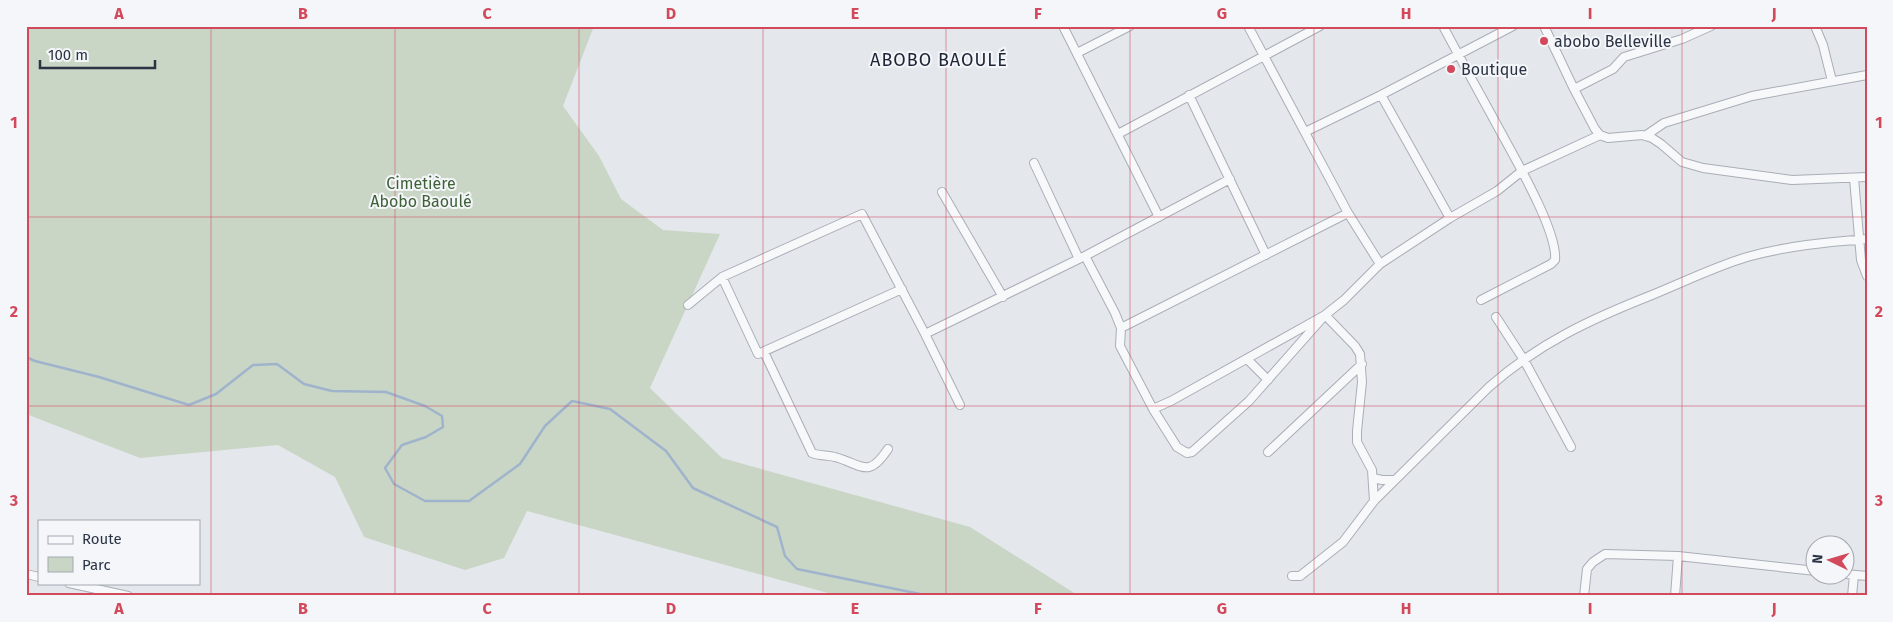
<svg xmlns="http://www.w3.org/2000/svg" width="1893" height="622" viewBox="0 0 1893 622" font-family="'Fira Sans',sans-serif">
<rect width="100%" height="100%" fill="#e4e7ec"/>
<!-- green -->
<path fill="#c9d6c5" d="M26,26H594L563,106L599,156L621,199L663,230L720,234L650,388L722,458L970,527L1079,596H839L527,511L504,558L465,570L364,537L335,477L278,445L140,458L26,414Z"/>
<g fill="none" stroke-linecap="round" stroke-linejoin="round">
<!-- stream -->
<path stroke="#9fb4cc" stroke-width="2.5" d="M26,357L35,361L99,377L189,405L216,394L253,365L277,364L304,384L332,391L386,392L425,406L442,416L443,427L426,437L402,445L385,468L394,484L425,501H469L520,464L545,426L572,401L610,409L666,451L693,488L777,527L785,556L797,569L930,596"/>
<!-- minor casing -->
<g stroke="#a9aeb7" stroke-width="10">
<path id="minor" d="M1063,26L1159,217
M1248,26L1348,213L1380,264
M1443,26C1461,60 1480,94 1498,127C1513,155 1558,231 1555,260L1551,264L1481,300
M1544,26L1574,89L1595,129L1600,135L1608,138L1642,135L1652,138L1661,144L1682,162L1703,168L1792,180L1867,177
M1815,26L1823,45L1832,81
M1077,53L1130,26
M1574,89L1613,69L1624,57L1682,39L1711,26
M1189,95L1266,255
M1381,95L1450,218
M1305,132L1381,95L1513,26
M1118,134L1320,26
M1645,136L1664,123L1752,96L1867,75
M1034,163L1079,259
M1854,178L1861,260L1867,276
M942,192L1003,297
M1085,256L1115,313L1121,328L1120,346L1153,409L1177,447L1187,453L1192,452L1249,401L1325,315L1355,346L1360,354L1362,382L1357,431V442L1372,470L1374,501
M722,277L758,354L902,289
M688,305L722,277L862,214L925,334L1085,256L1230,179
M1496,317L1524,360L1571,447
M1121,328L1348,213
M925,334L960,405
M764,352L812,453C819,456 827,455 835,457C863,465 868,479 888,449
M1247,359L1268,380
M1153,409L1171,401L1325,315L1344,300L1380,264L1450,218L1497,191L1522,171L1600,135
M1268,452L1362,364
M1373,478L1382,480H1395
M26,574L39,577
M1846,574L1867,576
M1292,576H1300L1343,542L1374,501L1489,387C1539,343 1591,319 1652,295C1684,282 1714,267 1747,257C1786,246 1827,242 1867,239
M69,583L128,596
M1584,596L1587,569L1593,562L1605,554L1678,556L1816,571
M1675,596L1678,556
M1852,596L1854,575"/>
</g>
<!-- minor -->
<use href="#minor" stroke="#f7f8fa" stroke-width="8"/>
</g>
<!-- grid -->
<path fill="none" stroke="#d1495b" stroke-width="1" stroke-opacity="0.55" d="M211,26V596M395,26V596M579,26V596M763,26V596M946,26V596M1130,26V596M1314,26V596M1498,26V596M1682,26V596M26,217H1867M26,406H1867"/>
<!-- markers -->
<g fill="#d1495b" stroke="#f4f6f9" stroke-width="2">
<circle cx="1544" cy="41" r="5"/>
<circle cx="1451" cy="69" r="5"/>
</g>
<g text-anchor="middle" stroke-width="4" stroke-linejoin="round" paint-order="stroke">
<!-- poi labels -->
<g font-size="16" fill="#2b3445" stroke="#f4f6f9" text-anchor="start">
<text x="1554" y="47">abobo Belleville</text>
<text x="1461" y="75">Boutique</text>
</g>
<!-- park labels -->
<g font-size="16" fill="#3f6138" stroke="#f4f6f9">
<text x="421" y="189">Cimetière<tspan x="421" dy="18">Abobo Baoulé</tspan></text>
</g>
<!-- neighbourhood labels -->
<g font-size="18" letter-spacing="1" fill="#1d2536" stroke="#f4f6f9">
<text x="939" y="66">ABOBO BAOULÉ</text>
</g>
</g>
<!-- border -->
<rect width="1893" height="622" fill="none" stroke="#f4f6f9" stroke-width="55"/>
<!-- legend -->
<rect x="38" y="520" width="162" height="65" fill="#f4f6f9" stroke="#a4a8b1"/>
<rect x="48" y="536" width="25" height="8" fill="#f7f8fa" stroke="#a4a8b1"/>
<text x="82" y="544" font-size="15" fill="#2b3445">Route</text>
<rect x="48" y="557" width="25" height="15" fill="#c9d6c5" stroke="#a4a8b1"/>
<text x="82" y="570" font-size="15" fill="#2b3445">Parc</text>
<!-- north arrow -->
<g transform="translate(1830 560) rotate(275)"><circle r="24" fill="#f4f6f9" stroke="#a4a8b1"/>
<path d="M0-4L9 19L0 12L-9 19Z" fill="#d1495b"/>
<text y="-8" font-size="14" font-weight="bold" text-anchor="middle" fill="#2b3445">N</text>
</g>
<!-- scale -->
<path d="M40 60v8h115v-8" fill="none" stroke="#2b3445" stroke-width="2.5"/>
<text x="48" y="60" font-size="15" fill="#2b3445" stroke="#f4f6f9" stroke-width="4" paint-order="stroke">100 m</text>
<rect x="28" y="28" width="1838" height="566" fill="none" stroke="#d1495b" stroke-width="2"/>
<g font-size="16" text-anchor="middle" font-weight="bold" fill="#d1495b">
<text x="119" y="19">A</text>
<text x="303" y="19">B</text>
<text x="487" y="19">C</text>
<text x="671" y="19">D</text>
<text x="855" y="19">E</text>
<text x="1038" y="19">F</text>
<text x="1222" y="19">G</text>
<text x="1406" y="19">H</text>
<text x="1590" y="19">I</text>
<text x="1774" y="19">J</text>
<text x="14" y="128">1</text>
<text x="1879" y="128">1</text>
<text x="14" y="317">2</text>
<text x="1879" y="317">2</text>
<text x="14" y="506">3</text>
<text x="1879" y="506">3</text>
<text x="119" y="614">A</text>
<text x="303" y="614">B</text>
<text x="487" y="614">C</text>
<text x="671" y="614">D</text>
<text x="855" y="614">E</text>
<text x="1038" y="614">F</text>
<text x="1222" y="614">G</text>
<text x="1406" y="614">H</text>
<text x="1590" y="614">I</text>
<text x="1774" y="614">J</text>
</g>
</svg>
